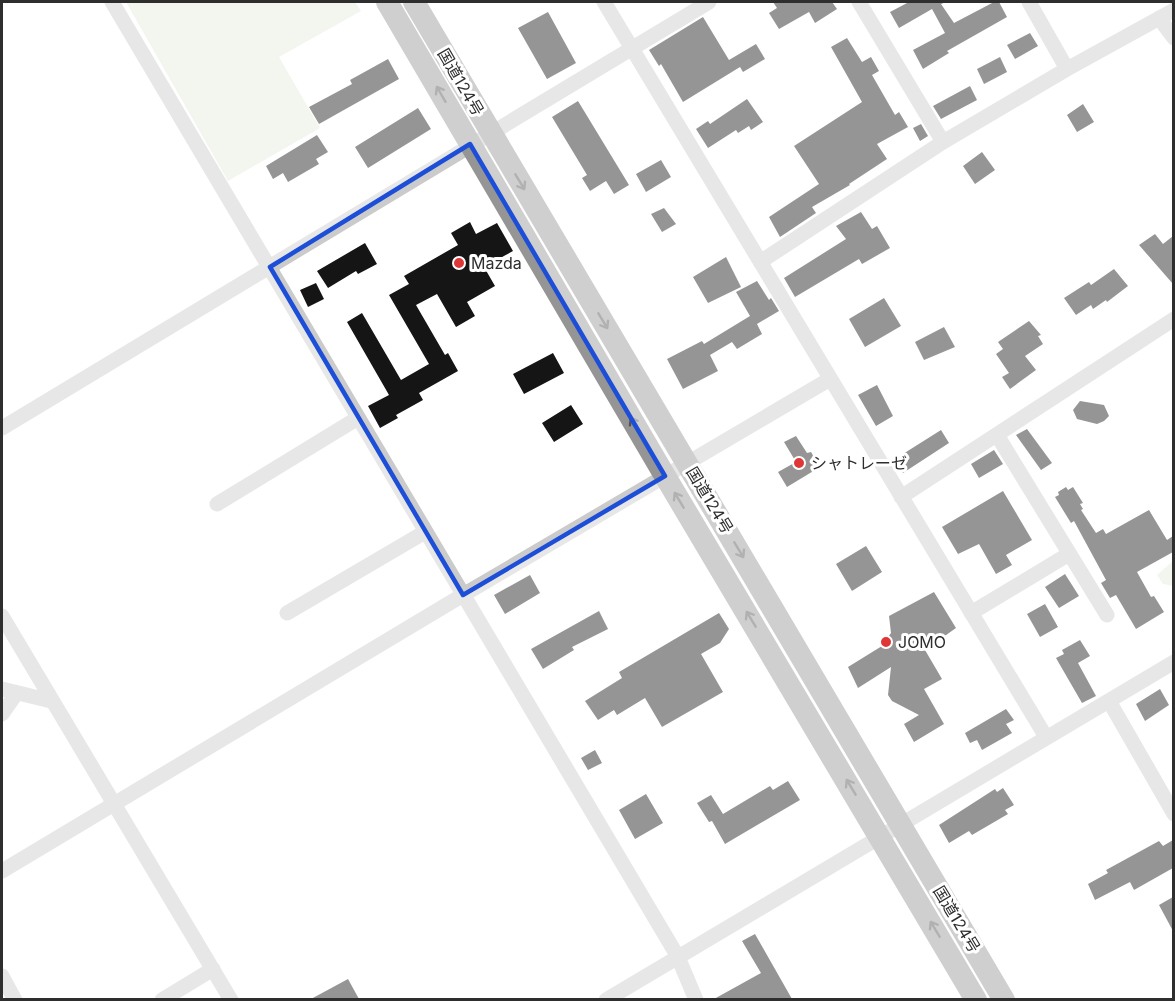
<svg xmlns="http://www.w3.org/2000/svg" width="1175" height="1001" viewBox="0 0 1175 1001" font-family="Inter,'Noto Sans JP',sans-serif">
<rect width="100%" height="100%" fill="#fff"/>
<!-- green -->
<path fill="#e3ebdc" d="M126,2H355L361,11L279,57L320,128L228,181Z
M1173,561V586L1163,584L1157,575Z"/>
<!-- building -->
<path fill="#151515" d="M773,2H832L837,9L815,23L809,12L779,29L769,13L777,8Z
M909,2H946L941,4L954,23L994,2H999L1007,17L947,51L949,53L923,69L913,50L945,33L932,9L899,28L890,12Z
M548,12L576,63L547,79L518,28Z
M703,17L729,60L756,44L765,59L743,72L740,67L683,102L661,64L659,66L649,50Z
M1030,33L1038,46L1015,59L1007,45Z
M847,38L862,62L871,57L879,71L872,75L895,115L899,112L908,127L877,144L887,159L849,184L850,185L812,207L816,213L780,237L769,217L819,184L794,146L862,102L831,47Z
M1000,57L1007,72L984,84L977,69Z
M388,59L399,79L319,124L309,107L352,84L350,80Z
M970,86L977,100L941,119L933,106Z
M747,99L763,122L751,130L749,126L738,133L736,130L708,148L696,129L708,121L710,124Z
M578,101L629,185L614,194L606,181L590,191L582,178L587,175L552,117Z
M1083,104L1094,122L1077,132L1067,115Z
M418,108L431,129L368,168L355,147Z
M921,124L928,136L920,141L913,128Z
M317,135L328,152L316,159L319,164L288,182L283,173L273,179L266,166Z
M982,152L995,170L975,184L963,166Z
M661,160L671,177L646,192L636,174Z
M664,208L676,224L662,232L651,214Z
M861,212L872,229L877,226L890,248L862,264L859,259L795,297L784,278L846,239L836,226Z
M470,222L476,234L497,223L513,251L484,267L495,286L467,302L475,316L456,327L437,294L416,305L445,355L448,353L458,371L419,393L423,400L396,415L398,418L380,428L368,406L389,395L347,322L362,313L401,380L429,364L389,295L409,284L404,276L458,245L451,233Z
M1155,234L1163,244L1173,236V284L1139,245Z
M365,243L377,264L358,274L356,271L328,288L317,271Z
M726,257L741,287L708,303L693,277Z
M1114,269L1128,286L1107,302L1106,300L1093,309L1091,305L1076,315L1064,298L1089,282L1091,285Z
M757,281L769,300L771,298L779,311L757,324L762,334L737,349L732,342L710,355L718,371L683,389L667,359L702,341L704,344L750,316L736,292Z
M316,283L324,299L308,307L300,290Z
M884,298L901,326L865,347L849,319Z
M1029,321L1041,335L1038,336L1043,344L1025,356L1036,370L1010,389L1002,377L1009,373L996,354L1003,349L998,342Z
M944,327L955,347L924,360L915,342Z
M553,353L564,373L524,394L513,374Z
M877,385L893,416L876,426L858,395Z
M1080,401L1104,405L1109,416L1104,421L1097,424L1077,419L1073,410Z
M571,405L583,424L554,442L542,423Z
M1027,429L1052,463L1041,470L1016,435Z
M941,430L949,443L903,473L895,459Z
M796,436L807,453L811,452L820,467L787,487L778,472L796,462L784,442Z
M994,450L1003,464L979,478L971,464Z
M1066,487L1068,490L1073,487L1083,503L1080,504L1083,509L1081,510L1096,533L1103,529L1106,534L1149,510L1167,540L1173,536V552L1137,572L1151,597L1154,596L1164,612L1136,629L1116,595L1110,598L1101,583L1106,580L1074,521L1071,523L1055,497L1059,495L1058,492Z
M1003,491L1032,540L1006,555L1012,565L996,574L979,544L958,554L942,527Z
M866,546L882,572L852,591L836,564Z
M1065,574L1079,596L1059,608L1045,587Z
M530,575L540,593L505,614L494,595Z
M934,592L956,628L925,650L942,679L924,689L944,724L914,742L904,724L919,715L892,701L888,695L891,667L858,688L848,667L882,646L891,633L889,616Z
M1045,604L1058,627L1040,637L1027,614Z
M599,611L608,629L572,647L574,650L543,669L531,649Z
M719,613L729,629L720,643L701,654L723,692L662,727L645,698L617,715L614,710L598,720L585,701L622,678L619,672Z
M1080,640L1090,656L1078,663L1096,696L1082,703L1056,658L1064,654L1062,650Z
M1160,689L1169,705L1145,721L1136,704Z
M1006,709L1014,720L1006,724L1012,733L982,750L977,740L970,743L965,733Z
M595,750L602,763L588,770L581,758Z
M788,781L800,800L725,844L712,821L709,822L697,803L711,795L723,814L770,786L773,790Z
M1003,788L1014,805L1005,810L1008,814L972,835L969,831L949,843L939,825L995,789L997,792Z
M646,794L663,823L635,839L619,810Z
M1173,840V868L1134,890L1130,882L1095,900L1088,884L1108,873L1106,870L1159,841L1163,846Z
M1173,897V931L1159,905Z
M755,934L792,999H714L761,973L742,941Z
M348,979L359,999H311Z"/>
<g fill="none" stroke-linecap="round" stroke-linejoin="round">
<!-- minor -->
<path stroke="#cbcbcb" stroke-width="15" d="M112,2L678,957L696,1000
M604,2L1046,737
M859,2L943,142
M1029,2L1067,69
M1159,18L1174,38
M760,262L943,142L1067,69L1174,10
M2,428L709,2
M997,435L1107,615
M901,497L1174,319
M217,504L358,418
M287,613L425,532
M971,613L1069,554
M2,616L231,1000
M2,689L51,701
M1109,701L1174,814
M2,714L16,694
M2,871L463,595L830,379
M2,976L15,1000
M162,1000L213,969
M606,1000L1174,662"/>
<!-- highway -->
<path stroke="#959595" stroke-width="22" d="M387,2L665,476L976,1000
M414,2L1004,1000"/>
</g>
<!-- one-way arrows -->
<defs><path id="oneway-shaft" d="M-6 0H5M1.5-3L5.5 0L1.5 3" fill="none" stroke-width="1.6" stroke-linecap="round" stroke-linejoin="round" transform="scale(1.5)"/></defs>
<g stroke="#525252">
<use href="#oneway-shaft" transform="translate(441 94) rotate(-120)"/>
<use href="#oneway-shaft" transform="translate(520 182) rotate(59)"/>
<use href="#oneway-shaft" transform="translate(603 321) rotate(59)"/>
<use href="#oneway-shaft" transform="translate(635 425) rotate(-120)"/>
<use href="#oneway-shaft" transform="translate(679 500) rotate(-121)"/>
<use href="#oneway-shaft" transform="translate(739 550) rotate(59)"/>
<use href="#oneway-shaft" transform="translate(751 619) rotate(-121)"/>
<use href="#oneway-shaft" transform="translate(851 787) rotate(-121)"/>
<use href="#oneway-shaft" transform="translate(935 929) rotate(-121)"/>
</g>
<!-- marked area -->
<path d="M0 0H1175V1001H0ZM470,144L665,476L463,595L270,267Z" fill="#fff" fill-opacity=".55" fill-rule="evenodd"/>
<path fill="none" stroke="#1d4ed8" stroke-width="4.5" stroke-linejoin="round" d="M470,144L665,476L463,595L270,267Z"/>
<!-- markers -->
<g fill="#de3738" stroke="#fff" stroke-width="2">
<circle cx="459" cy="263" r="6"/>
<circle cx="799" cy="463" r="6"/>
<circle cx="886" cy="642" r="6"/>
</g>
<g text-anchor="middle" stroke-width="6" stroke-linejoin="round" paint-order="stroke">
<!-- street labels -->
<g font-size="16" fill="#2e2e2e" stroke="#fff">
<text transform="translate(461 82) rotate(60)" y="6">国道124号</text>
<text transform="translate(710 500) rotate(59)" y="6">国道124号</text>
<text transform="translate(957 919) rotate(59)" y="6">国道124号</text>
</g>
<!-- poi labels -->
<g font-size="16" fill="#2e2e2e" stroke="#fff" text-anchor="start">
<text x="471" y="269">Mazda</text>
<text x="811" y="469">シャトレーゼ</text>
<text x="898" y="648">JOMO</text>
</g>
</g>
<!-- border -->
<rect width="1175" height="1001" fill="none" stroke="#2e2e2e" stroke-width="6"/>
</svg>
